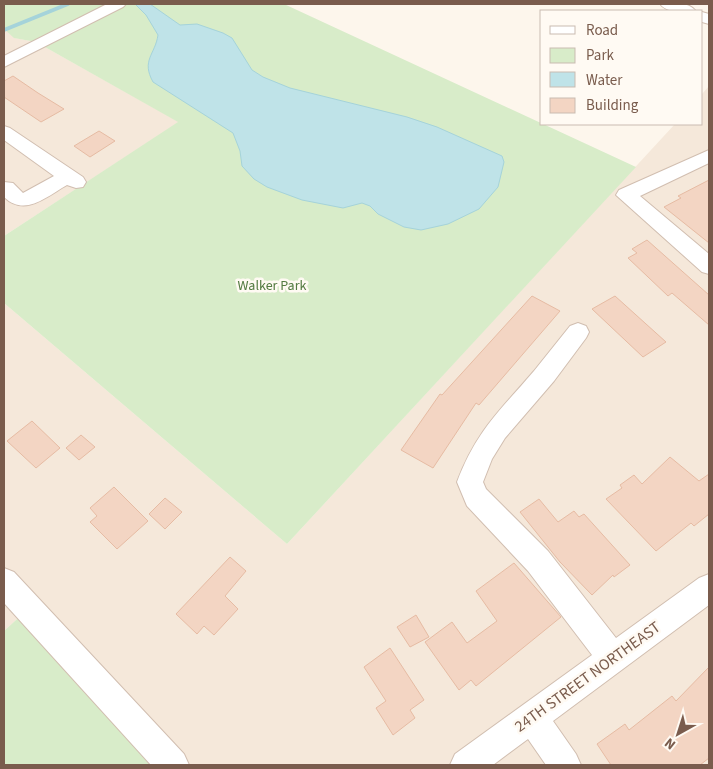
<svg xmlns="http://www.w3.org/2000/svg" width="713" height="769" viewBox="0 0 713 769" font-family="'Source Sans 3',sans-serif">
<rect width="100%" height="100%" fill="#fdf6ec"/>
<!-- residential -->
<path fill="#f5e8da" d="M4,29L15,38L36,42L179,122L4,236Z
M709,86V765H173L28,609L4,631V303L287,544L675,124H702V94Z"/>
<!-- green -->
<path fill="#d8ecc9" d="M5,4H284L636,167L287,544L4,303V236L178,122L36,42L14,38L4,29Z
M28,609L173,765H4V631Z"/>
<!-- water -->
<path fill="#bfe3e8" stroke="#a5d3da" d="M135,4H150L180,25L197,24L223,33L232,38L252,70L263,77L290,88L407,117L437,127L502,156L504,162L498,187L479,209L448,224L421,230L404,227L378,214L370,206L362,203L343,208L302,200L267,187L254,179L242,166L240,151L233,133L153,82C141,60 155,55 158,35L146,15Z"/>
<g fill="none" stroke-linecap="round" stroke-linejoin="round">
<!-- stream -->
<path stroke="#a5d3da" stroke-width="4" d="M4,30L68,4"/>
</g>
<!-- building -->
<path fill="#f3d5c3" stroke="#e6bba3" d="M13,76L38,93L64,109L41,122L4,97V81Z
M99,131L115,141L90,157L74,146Z
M709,180V243L664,207L681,198L678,196Z
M647,240L709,295V325L672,293L668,296L628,258L637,253L632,249Z
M532,296L560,311L479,405L476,403L433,468L401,450L440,394L442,395Z
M615,296L666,342L643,357L592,309Z
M32,421L60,448L36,468L7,441Z
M81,435L95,447L79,460L66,448Z
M670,457L699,481L709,474V514L694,526L691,523L656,551L606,499L622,488L620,485L634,475L642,484Z
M114,487L148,521L117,549L90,522L97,516L90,508Z
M165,498L182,512L165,529L149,514Z
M539,499L558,522L574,511L579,517L584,514L630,565L614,577L613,575L592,595L560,562L520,512Z
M230,557L246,571L225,596L238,609L214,635L204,626L197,634L176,614Z
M514,563L561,617L476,686L471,680L459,690L425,642L452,622L467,643L497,621L476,591Z
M416,615L429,637L410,647L397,627Z
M390,648L424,700L410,710L415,718L393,735L376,708L386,701L364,667Z
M709,667V758L700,765H611L597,744L625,724L629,730L672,696L676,701Z"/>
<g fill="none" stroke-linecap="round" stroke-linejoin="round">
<!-- minor casing -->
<g stroke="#d1beb0" stroke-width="2">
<path id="minor" d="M107,4H126L123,7L4,67V56Z
M660,4C671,3 688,1 696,11C685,12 668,14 660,4Z
M702,12L709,14V24L702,22Z
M4,126L10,128L83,177L86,182L83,187L76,188L67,185C46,197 25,217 4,197V182L13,183L23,193L54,176L4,140Z
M709,150V163L640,196L709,254V274L702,272L616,195L619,190Z
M578,323L586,326L589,332L586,338L554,381L505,438L492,459L483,482L486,489L548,551L616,638L699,578L709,574V605L553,721L576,754L581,765H546L528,739L493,765H450L455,754L592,655L528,571L467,506L457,482C477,430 499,412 534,371C546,356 558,341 570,326Z
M4,568L14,572L184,754L189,765H151L4,603Z"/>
</g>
<!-- minor -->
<use href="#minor" fill="#fff" fill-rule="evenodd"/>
</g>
<g text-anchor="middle" stroke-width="5" stroke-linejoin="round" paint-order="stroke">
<!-- park labels -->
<g font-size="14" fill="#537a41" stroke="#fffaf3">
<text x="272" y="290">Walker Park</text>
</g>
<!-- near-street labels -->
<g font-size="16" fill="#7a5c4d" stroke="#fffaf3">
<text transform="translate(587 676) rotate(-36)" y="6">24TH STREET NORTHEAST</text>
</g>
</g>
<!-- border -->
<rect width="713" height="769" fill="none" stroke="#7a5c4d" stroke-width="10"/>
<!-- legend -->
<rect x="540" y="10" width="162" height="115" fill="#fffaf3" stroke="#cabbb1"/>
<rect x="550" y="26" width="25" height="8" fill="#ffffff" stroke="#cabbb1"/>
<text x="586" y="35" font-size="15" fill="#7a5c4d">Road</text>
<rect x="550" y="48" width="25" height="15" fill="#d8ecc9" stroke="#cabbb1"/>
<text x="586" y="60" font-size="15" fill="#7a5c4d">Park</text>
<rect x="550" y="72" width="25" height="15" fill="#bfe3e8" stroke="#cabbb1"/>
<text x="586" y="85" font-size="15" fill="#7a5c4d">Water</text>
<rect x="550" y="98" width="25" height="15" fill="#f3d5c3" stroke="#cabbb1"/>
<text x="586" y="110" font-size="15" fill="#7a5c4d">Building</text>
<!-- north arrow -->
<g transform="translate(678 734) rotate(219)" stroke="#fffaf3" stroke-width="4" paint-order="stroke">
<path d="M0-4L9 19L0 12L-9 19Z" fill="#7a5c4d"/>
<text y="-8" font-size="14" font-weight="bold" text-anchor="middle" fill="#7a5c4d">N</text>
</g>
</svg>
